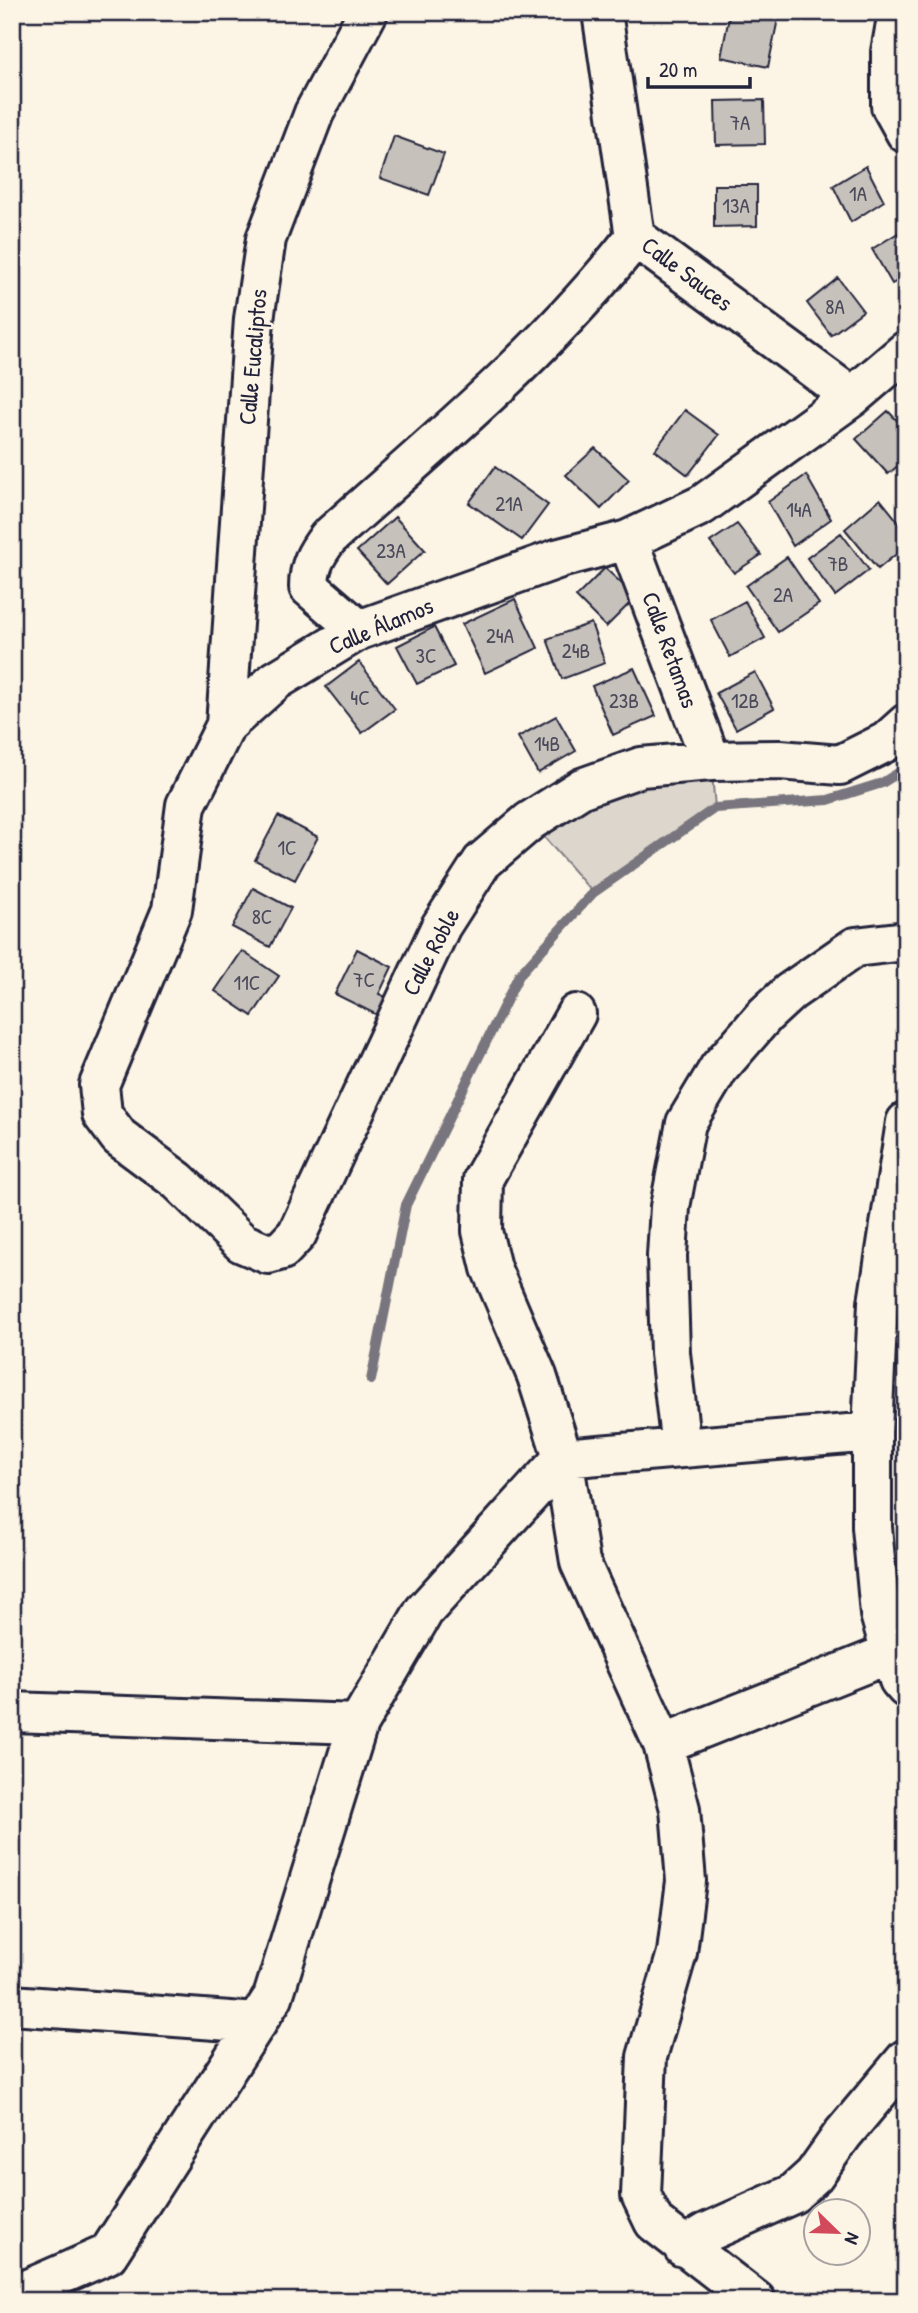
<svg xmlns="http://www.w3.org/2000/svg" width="918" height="2313" viewBox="0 0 918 2313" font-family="'Patrick Hand',sans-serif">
<rect width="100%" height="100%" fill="#fcf5e5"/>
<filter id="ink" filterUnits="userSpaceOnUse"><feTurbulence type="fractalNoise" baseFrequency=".0143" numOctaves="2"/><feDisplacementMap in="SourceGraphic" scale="14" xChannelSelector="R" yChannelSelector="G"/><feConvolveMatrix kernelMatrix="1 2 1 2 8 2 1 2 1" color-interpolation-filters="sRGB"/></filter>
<g filter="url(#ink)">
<!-- green -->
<path fill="#dcd6cc" stroke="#7f7c84" stroke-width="2" d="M711,761L715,808L593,893L530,821Z"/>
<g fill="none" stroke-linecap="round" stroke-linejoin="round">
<!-- stream -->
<path stroke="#78757e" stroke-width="10" d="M371,1380L406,1205L519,975L593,893L715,808L828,800L882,783L906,768"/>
</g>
<!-- building -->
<path fill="#c6c1bb" stroke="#22223b" stroke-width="2" d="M730,12L779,14L768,67L721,57Z
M764,100L765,144L716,145L715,101Z
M394,136L444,154L429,195L380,178Z
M866,166L884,201L851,222L833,186Z
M714,185H757V226L714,227Z
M906,228V276L892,284L872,249Z
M838,278L863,311L831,335L807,303Z
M685,410L719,435L688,475L655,450Z
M888,411L906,430V459L888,474L856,439Z
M595,448L629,480L601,509L566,475Z
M495,467L548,505L522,540L469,503Z
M806,475L831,519L793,546L768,502Z
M880,499L906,531V546L878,569L845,529Z
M395,517L425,550L387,584L357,551Z
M737,524L761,555L734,573L710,542Z
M841,533L869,570L835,596L807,558Z
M787,557L819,604L778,632L746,586Z
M605,568L636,597L606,627L576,597Z
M515,599L538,648L485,673L462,624Z
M745,601L765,638L730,657L711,620Z
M591,623L605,663L562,679L547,639Z
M434,627L454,666L417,684L397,646Z
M359,662L395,709L362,733L326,687Z
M634,668L656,716L613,735L592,686Z
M755,672L774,708L736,729L716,693Z
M556,716L576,751L538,773L518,737Z
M278,816L318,837L295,880L255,860Z
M253,888L291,908L270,947L232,927Z
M357,949L392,967L379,994L386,997L377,1015L335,994Z
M242,951L279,976L252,1016L215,991Z"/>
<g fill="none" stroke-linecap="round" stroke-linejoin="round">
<!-- minor casing -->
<g stroke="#22223b" stroke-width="44">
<path id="minor" d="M602,12L635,237L852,397
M898,12L891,52V106L906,133
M906,351L852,397L702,505L628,540L560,558L359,630L275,681L226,725L186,805L172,910L99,1085L102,1114L119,1137L178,1181L242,1243L268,1254L282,1250L297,1234L441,926L482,862L530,821L582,788L641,767L711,761L780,760L840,765L886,742L906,724
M628,540L711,761
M359,630L309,587C309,566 316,554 328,538C435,442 547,351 635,237
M226,725L254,319L266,239L314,113L368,12
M576,1014L483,1179L482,1231L491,1268L537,1376L563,1458L580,1562L663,1744L680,1809L686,1881L677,1953L647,2057L641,2195L654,2222L756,2301
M906,1122L878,1303L872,1432V1527L880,1614L899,1680L906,1688
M681,1448L670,1353L667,1256L670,1207L686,1123L719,1068L765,1015L790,992L855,947L906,941
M12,1712L358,1724
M663,1744L891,1653
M12,2005L257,2023
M683,2247L708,2232L793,2194L814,2175L843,2134L906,2059
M12,2296L108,2254L273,1997L358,1724L424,1611L563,1458L872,1432"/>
</g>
<!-- minor -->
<use href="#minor" stroke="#fcf5e5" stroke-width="38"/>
</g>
</g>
<g text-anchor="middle" stroke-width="5" stroke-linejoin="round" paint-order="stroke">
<!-- number labels -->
<g font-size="21" fill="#4b4a5b">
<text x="740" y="130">7A</text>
<text x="858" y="201">1A</text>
<text x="736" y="213">13A</text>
<text x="835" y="314">8A</text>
<text x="509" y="511">21A</text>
<text x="799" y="517">14A</text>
<text x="391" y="558">23A</text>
<text x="838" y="571">7B</text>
<text x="783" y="602">2A</text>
<text x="500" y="643">24A</text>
<text x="576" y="658">24B</text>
<text x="426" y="663">3C</text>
<text x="360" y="705">4C</text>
<text x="624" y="708">23B</text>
<text x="745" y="708">12B</text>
<text x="547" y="751">14B</text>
<text x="287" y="855">1C</text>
<text x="262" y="924">8C</text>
<text x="364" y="987">7C</text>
<text x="247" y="990">11C</text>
</g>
<!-- street labels -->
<g font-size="24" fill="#22223b" stroke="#fcf5e5">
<text transform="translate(687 274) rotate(37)" y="8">Calle Sauces</text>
<text transform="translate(253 357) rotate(-85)" y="8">Calle Eucaliptos</text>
<text transform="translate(381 626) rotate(-23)" y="8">Calle Álamos</text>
<text transform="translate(670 650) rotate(70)" y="8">Calle Retamas</text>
<text transform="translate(431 952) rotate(-62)" y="8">Calle Roble</text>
</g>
</g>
<!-- margin -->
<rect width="918" height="2313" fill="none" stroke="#fcf5e5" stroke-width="42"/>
<rect x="21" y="21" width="876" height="2271" fill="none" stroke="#22223b" stroke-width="2.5" filter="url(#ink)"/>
<!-- north arrow -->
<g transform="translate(837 2232) rotate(113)"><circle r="33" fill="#fcf5e5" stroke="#a5a1a1" stroke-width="2"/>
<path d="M0-5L12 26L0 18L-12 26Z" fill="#d1495b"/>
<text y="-10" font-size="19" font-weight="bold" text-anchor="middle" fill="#22223b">N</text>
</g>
<!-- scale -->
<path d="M648 77v10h102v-10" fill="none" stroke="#22223b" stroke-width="3.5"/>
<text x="659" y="77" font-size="21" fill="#22223b" stroke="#fcf5e5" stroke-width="5" paint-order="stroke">20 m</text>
</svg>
